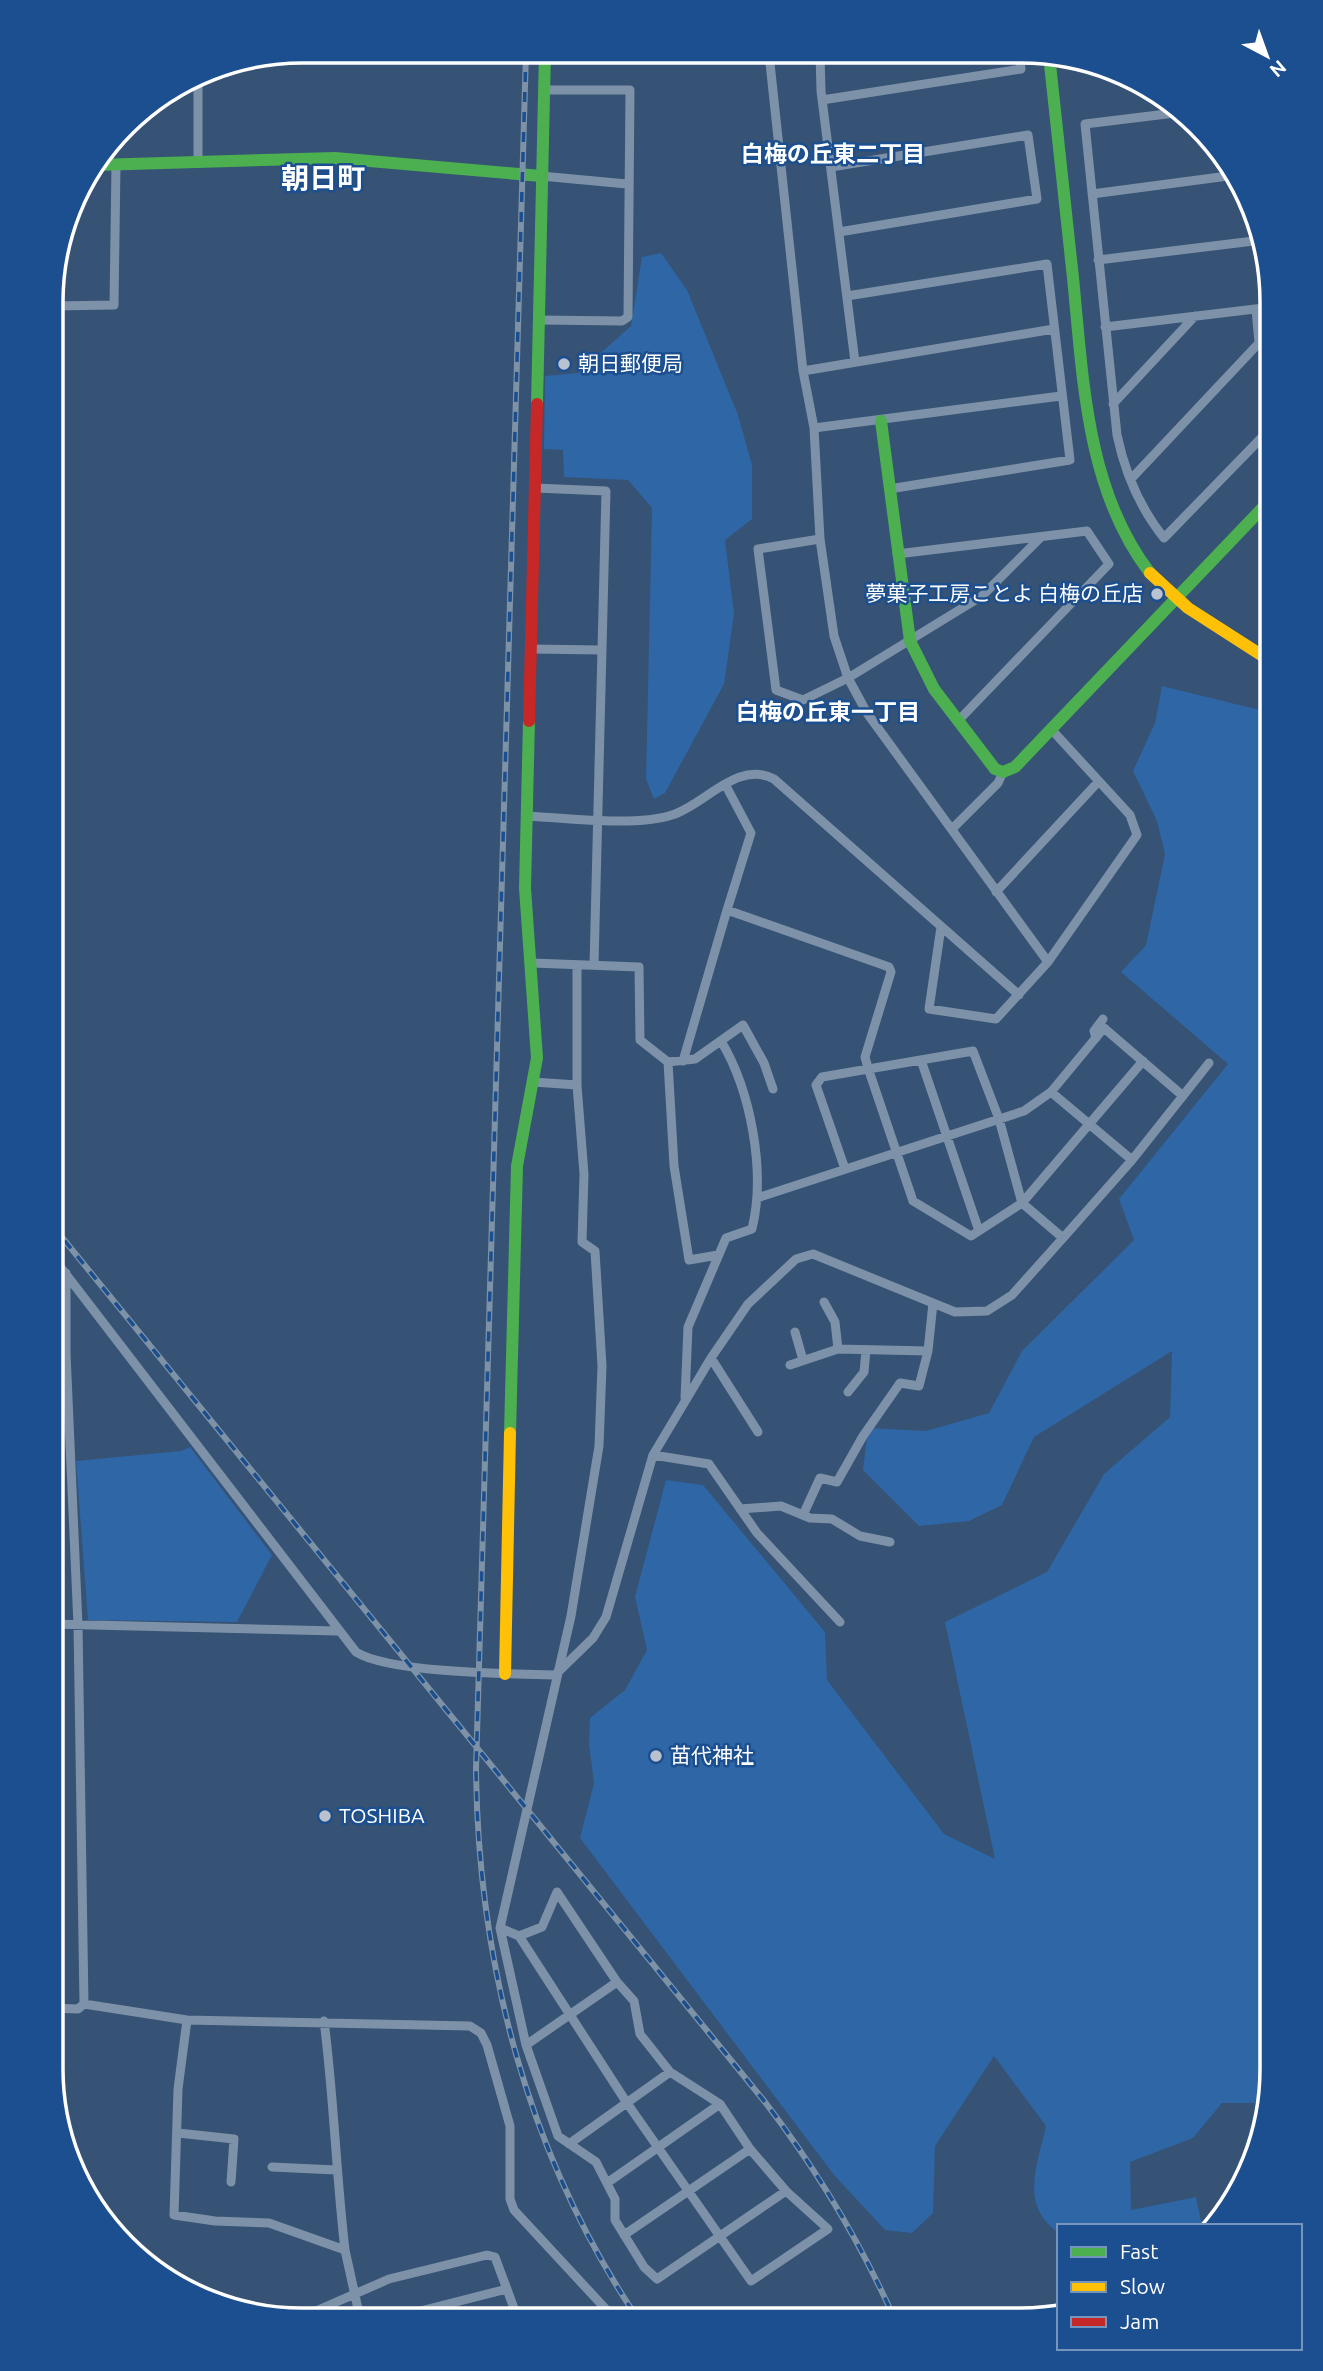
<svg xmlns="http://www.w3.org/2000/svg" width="1323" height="2371" viewBox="0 0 1323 2371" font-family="Ubuntu,'Noto Sans JP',sans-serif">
<rect width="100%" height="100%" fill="#365274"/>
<!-- green -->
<path fill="#2f66a5" d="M661,253L687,290L738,415L752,465V519L725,540L734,614L724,684L665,793L654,799L646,779L652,508L628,480L564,477L563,450L544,449L545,376L578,373L631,326L642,257Z
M1162,686L1272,713V2085L1268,2103H1222L1193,2138L1130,2162L1131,2210L1196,2197L1202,2226H1059V2233C1019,2206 1037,2166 1046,2126L994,2056L935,2146L933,2213L912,2233L885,2230L834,2175L580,1838L594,1783L589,1744L590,1718L625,1690L647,1650L635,1597L666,1480L703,1485L825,1632L827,1680L944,1834L995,1859L945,1622L1047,1572L1104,1474L1170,1417L1172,1351L1034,1437L1002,1505L969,1521L919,1526L863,1470L868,1428L926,1431L989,1413L1022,1351L1134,1240L1119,1199L1228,1064L1121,972L1146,945L1165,854L1157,821L1133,771L1155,723Z
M190,1447L272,1555L237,1622L88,1620L76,1461L181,1451Z"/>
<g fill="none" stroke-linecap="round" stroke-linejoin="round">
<!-- street -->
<path stroke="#7d92a8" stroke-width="9" d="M769,54L803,371L814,428L820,539L834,636L848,678L867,713L1048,962
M820,54L821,91L855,362
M822,100L1021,69L1019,55
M1183,112L1085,124L1117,435C1125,473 1140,508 1164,538L1272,427
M198,163V75
M831,167L1028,135L1037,199L839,232
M541,176L627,184
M1092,194L1228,176
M1098,260L1262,240
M847,296L1047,264L1070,460L889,489
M53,306L114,305L116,165
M540,320L622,321L628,317L630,90H545
M1105,327L1272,307
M803,371L1054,329
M1113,404L1195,316
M814,428L1061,396
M1131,479L1259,343L1256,309
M535,488L606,491L594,965
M820,539L758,549L776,690L803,700L848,678L982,596L1040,538
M897,554L1087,531L1109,564L958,721
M531,649L601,650
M725,784L751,833L727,910
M527,816C566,818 636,827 672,815C706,804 737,760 774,779L1019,995
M952,829L998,783L1003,772
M996,892L1099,781
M941,927L929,1009L996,1019L1048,962L1137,835L1130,815L1051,729
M532,963L639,967L640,1040L668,1062L695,1059L743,1025L764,1063L773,1089
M1096,1038L1094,1031L1103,1019
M921,1060L979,1231
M683,1061L727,910L889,967L891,972L865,1057L868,1068L913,1201L971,1236L1022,1203L1143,1061
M668,1062L674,1166L689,1260L718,1255
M533,1082L577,1085
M1051,1092L1132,1160
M845,1169L816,1085L822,1077L973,1051L999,1119L1022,1203L1063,1238
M757,1198L1024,1111L1051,1092L1104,1028L1183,1096
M52,1256L356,1652C389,1673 511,1674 555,1675L593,1638L606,1617L653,1455L711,1358L748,1304L796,1259L813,1254L955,1312L987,1311L1012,1295L1063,1238L1132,1160L1209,1063
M824,1302L835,1322L838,1349
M795,1332L803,1360
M66,1353V1273
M52,1354L66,1353L78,1625L84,2004L187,2020L470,2026L481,2033L487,2045L510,2126V2199L514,2210L615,2319
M711,1358L758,1432
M790,1365L838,1349L928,1351
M848,1392L864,1372L866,1350
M685,1398L688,1327L726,1238L752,1229C766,1172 751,1091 721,1041
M653,1455L709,1464L757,1533L840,1622
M740,1509L781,1506L810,1518L832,1519L860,1536L890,1542
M803,1515L820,1478L837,1482L863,1436L900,1383L919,1386L928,1351L933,1303
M51,1624L336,1631
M500,1928L526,2045L558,2136L596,2162L615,2199V2220L644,2267L657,2279L786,2191
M519,1936L542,1927L557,1892L617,1982L634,2001L640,2034L670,2072L720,2104L750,2149L786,2191L828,2229L751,2281L627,2103L519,1936L500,1928L571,1616L599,1446L602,1366L595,1251L582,1242L584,1174L577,1085V965
M51,2008L78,2009L84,2004
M187,2020L178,2089L174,2215L215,2221L269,2223L345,2250L360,2318
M324,2021C334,2098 336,2174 345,2250
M526,2045L617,1982
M178,2133L234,2139L231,2182
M569,2144L670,2072
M272,2167L336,2170
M607,2183L720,2104
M624,2235L750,2149
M300,2318L389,2279L487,2255L495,2257L518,2319
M393,2318L507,2289"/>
<!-- fast -->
<path stroke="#4caf50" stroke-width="12" d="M1049,55C1057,129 1065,204 1073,278C1083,378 1086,490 1150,573
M96,165L335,158L541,176
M537,404L545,52
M881,421L910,641L934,689L995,769L1003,772L1015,767L1272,498
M510,1433L517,1166L537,1058L525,888L529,721"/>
<!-- slow -->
<path stroke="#ffc107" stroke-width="12" d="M1150,573L1188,608L1272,662
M505,1674L510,1433"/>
<!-- jam -->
<path stroke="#c62828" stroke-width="12" d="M529,721L537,404"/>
<!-- rail casing -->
<g stroke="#7e92a7" stroke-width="6">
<path id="rail" d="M526,52L476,1769C478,1964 528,2156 638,2319
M52,1225L765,2102C817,2170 860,2241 895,2320"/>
</g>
<!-- rail -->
<use href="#rail" stroke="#1b4f8f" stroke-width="3.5" stroke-dasharray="10" stroke-linecap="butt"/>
</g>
<!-- markers -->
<g fill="#b9c2ce" stroke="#1b4f8f" stroke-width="2.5">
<circle cx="564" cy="364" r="7"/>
<circle cx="1157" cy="594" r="7"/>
<circle cx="656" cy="1756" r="7"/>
<circle cx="325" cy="1816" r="7"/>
</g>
<g text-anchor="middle" stroke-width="5" stroke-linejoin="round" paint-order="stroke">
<!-- poi labels -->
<g font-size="21" fill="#fff" stroke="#1b4f8f" text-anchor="start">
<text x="578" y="371">朝日郵便局</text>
<text x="1143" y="601" text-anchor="end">夢菓子工房ことよ 白梅の丘店</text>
<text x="670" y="1763">苗代神社</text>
<text x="339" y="1823">TOSHIBA</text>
</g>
<!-- neighbourhood labels -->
<g font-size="23" font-weight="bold" fill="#fff" stroke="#1b4f8f">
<text x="833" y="162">白梅の丘東二丁目</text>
<text x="828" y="720">白梅の丘東一丁目</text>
</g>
<!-- district labels -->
<g font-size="28" font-weight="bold" fill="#fff" stroke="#1b4f8f">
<text x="323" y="188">朝日町</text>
</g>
</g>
<!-- crop -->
<path d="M0 0H1323V2371H0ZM302 63H1021A239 239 0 0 1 1260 302V2069A239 239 0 0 1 1021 2308H302A239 239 0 0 1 63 2069V302A239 239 0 0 1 302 63Z" fill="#1b4f8f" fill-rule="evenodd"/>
<path fill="none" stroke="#fff" stroke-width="3.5" d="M302 63H1021A239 239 0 0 1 1260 302V2069A239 239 0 0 1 1021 2308H302A239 239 0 0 1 63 2069V302A239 239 0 0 1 302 63Z"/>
<!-- legend -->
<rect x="1057" y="2224" width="245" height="126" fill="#1b4f8f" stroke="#7695bc" stroke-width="2"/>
<rect x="1071" y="2247" width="35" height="10" fill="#4caf50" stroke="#7695bc" stroke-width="2"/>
<text x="1120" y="2259" font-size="21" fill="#ffffff">Fast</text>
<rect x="1071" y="2282" width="35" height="10" fill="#ffc107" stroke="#7695bc" stroke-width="2"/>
<text x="1120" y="2294" font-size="21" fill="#ffffff">Slow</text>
<rect x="1071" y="2317" width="35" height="10" fill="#c62828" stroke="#7695bc" stroke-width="2"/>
<text x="1120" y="2329" font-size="21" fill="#ffffff">Jam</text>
<!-- north arrow -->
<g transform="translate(1267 56) rotate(139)" stroke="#1b4f8f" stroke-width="5" paint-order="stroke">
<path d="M0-5L12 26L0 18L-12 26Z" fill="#ffffff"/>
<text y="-10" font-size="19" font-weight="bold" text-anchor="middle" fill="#ffffff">N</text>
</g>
</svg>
